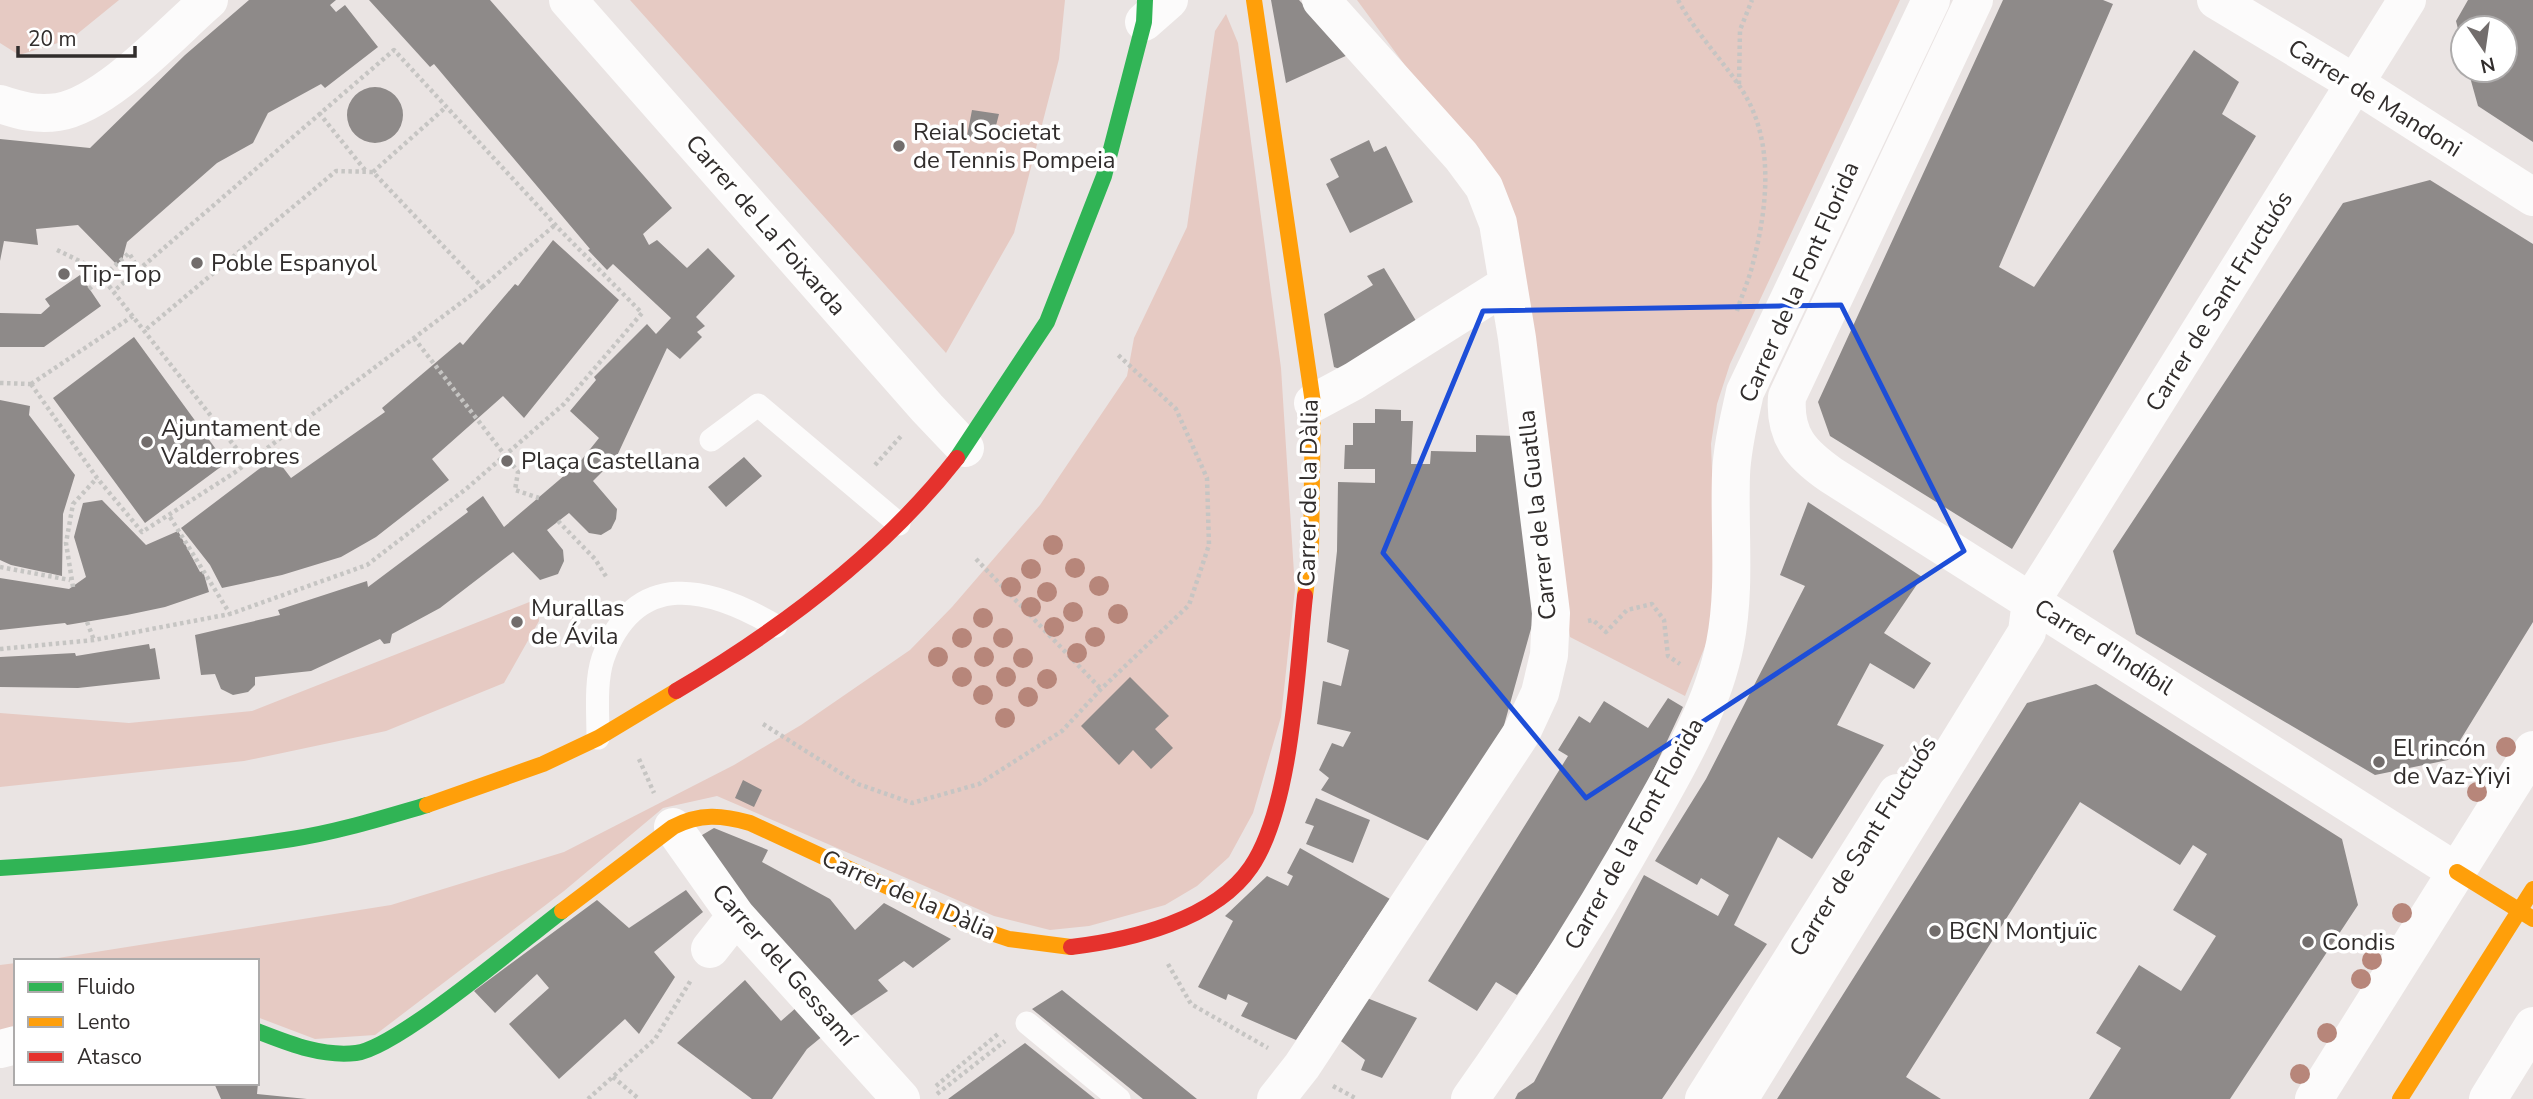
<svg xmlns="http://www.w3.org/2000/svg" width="2533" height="1099" viewBox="0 0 2533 1099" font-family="'Nunito Sans',sans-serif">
<rect width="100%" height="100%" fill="#eae4e3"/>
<!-- green -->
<path fill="#e6cac3" d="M0,0H119L71,39L19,55L0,43Z
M630,0H1065L1059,59L1014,233L946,353Z
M1357,0H1900L1730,364L1717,404L1711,444L1716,574L1708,639L1685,696L1570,637L1528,329L1415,79Z
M1226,14L1238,43L1281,368L1295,589L1281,717L1253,813L1229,857L1197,886L1165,905L1089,926L1050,930L994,916L717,796L663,808L564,891L375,1035L315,1039L257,1017V961H39L391,905L564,852L734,765L801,725L910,650L952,607L1040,505L1127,376L1134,338L1187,227L1215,31Z
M537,599L539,621L504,683L386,731L244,761L0,787V713L129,723L252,711Z
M16,963V1027L0,1031V965Z"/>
<!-- building -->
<path fill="#8e8a89" d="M249,0H336L330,5L336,12L345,5L378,47L325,88L321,84L268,113L253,143L217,163L127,242L120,268L78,225L36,229L38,245L4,241L0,261V139L90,148L185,55Z
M369,0H490L672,208L643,234L649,245L657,240L687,268L708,248L735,276L696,317L705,326L697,332L702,337L680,359L667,348L616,458L593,481L617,509L616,519L611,529L601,535L589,533L569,513L547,530L563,550L564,561L558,574L540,580L513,552L440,608L392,634L390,643L384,644L380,639L311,671L255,677V685L248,692L233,695L221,689L215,674L201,675L195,635L280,615L278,610L367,581L368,587L468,512L466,509L483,496L504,527L579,463L599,438L570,411L596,380L594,377L647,324L656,334L671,318L613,264L607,270L588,250L590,249L434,64L430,67Z
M1271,0H1299L1350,54L1286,83Z
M2003,0H2103L2113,4L1999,267L2034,287L2194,50L2239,82L2222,114L2256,136L2012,549L1830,436L1818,402Z
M2468,0H2533V142L2478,106L2468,70H2505V28H2463L2462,45L2456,21Z
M347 115a28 28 0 1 1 56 0a28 28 0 1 1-56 0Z
M972,110L999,114L992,141L967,136Z
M1369,140L1374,152L1386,146L1413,202L1350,233L1326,184L1339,177L1330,159Z
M2430,180L2533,244V622L2448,760L2375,775L2136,634L2113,551L2343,203Z
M553,240L619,300L524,418L503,396L432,459L449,480L376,537L341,557L282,575L222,588L210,565L181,528L275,457L291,478L385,412L382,408L460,342L463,345L515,284L518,286Z
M1384,268L1418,324L1345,371L1334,367L1324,314L1373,285L1367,276Z
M80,275L101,306L44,347H0V313L41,314L50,306L45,299Z
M134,337L226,463L145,523L53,398Z
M0,400L30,406L29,415L75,475L63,514L62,576L11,565L0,560Z
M1375,409L1401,410V421H1413L1411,464H1430L1431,451L1476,452V435L1518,436L1534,618L1501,736L1429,841L1321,790L1329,778L1319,770L1332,743L1343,747L1351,732L1317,724L1323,681L1341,686L1349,650L1327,642L1337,551L1338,482L1375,483V469H1344L1345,445H1353V423H1375Z
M744,457L762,476L726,507L708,487Z
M102,500L146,545L178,531L200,572L203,571L209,592L165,607L127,615L67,625L65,623L0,630V578L69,589L86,577L74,537L83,503Z
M1808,502L1922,577L1884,633L1931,663L1914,689L1870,663L1837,725L1884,745L1812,859L1778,837L1734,925L1767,944L1662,1099H1515L1518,1093L1534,1082L1644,875L1718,916L1729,895L1701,878L1697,885L1655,861L1706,779L1805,586L1780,575Z
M149,644L150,649L155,648L160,679L78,688L0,687V657L75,653L76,656Z
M1130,677L1169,716L1155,729L1173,748L1151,769L1133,750L1119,765L1081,726Z
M2096,684L2342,839L2358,905L2230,1099H2089L2121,1048L2096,1033L2139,965L2181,991L2216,936L2173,910L2207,854L2193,845L2180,865L2080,802L1906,1077L1941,1099H1777L2027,703Z
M1668,698L1683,707L1609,865L1517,995L1496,982L1477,1011L1428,981L1568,756L1558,750L1579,716L1590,723L1604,701L1648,728Z
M743,780L762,790L754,807L735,798Z
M1316,798L1370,820L1353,863L1306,844L1314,826L1305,823Z
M714,828L768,850L762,862L830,899L855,930L884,903L951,939L913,968L904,961L878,980L888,991L849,1017L759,926L697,838Z
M1300,848L1390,899L1296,1040L1241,1016L1248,1003L1228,994L1226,1000L1198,987L1233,921L1225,916L1267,876L1288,886L1293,876L1287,873Z
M686,890L703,912L654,952L675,977L639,1034L625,1019L559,1079L509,1024L549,988L537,974L495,1013L474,991L597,900L629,928Z
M745,980L781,1021L797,1007L824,1035L807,1049L772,1099H752L677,1043Z
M1062,990L1197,1099H1143L1032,1009Z
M1367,998L1417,1018L1382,1078L1361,1070L1365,1060L1337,1038Z
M1025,1043L1095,1099H948Z
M214,1083H258L257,1094L307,1099H221Z"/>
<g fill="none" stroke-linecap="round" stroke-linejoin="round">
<!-- path -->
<path stroke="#c6c5c3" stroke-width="4.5" stroke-dasharray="3.5 3.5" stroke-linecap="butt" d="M1678,0C1695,32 1720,57 1740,87C1775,138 1768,205 1753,263C1749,280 1741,297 1736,314
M1739,84L1740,30L1752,0
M319,113L365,170
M373,172L446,107
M57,250L92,267
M109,286L247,462
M482,287L555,225
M89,289L129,253L139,270
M414,338L518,472L515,490L539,498
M0,383L31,384
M31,384L97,478L142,532L234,473L482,287L373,172L336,171L144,331
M31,384L133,316
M875,465L902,435
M170,517L230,614
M558,521L595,559L607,578
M976,559L1101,689
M0,567L70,580
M73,587L66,543L73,504L97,478
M1588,621L1593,620L1606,632L1627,610L1652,604L1664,620L1668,656L1680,664
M87,622L94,640
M0,649L94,640L230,614L367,565L466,489L564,404L642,313L561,231L394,50L114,291
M763,724L858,784L912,803L979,784L1062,731L1101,689L1189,605L1209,545L1207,478L1176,409L1116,353
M639,759L654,793
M1168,964L1191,1004L1268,1048
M613,1077L639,1099
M936,1086L999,1033
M1333,1086L1357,1099
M937,1094L1005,1041
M588,1099L655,1039L691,980"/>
<!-- lane -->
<path stroke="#fcfbfb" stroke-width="23" d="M711,440L758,405L899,524
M598,738C598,713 595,682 603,658C636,567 710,587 776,626
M1027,1023L1119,1099"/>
<!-- street -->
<path stroke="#fcfbfb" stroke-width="38" d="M568,0L927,408L965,448
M1974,0L1787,397C1784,436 1801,454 1831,475L2457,872
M2216,0L2356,84L2533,197
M1144,22L1169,0
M0,104C20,111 37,115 58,112C107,104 171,33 209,0
M1313,403L1354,381L1508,284
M673,827L736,916L901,1099
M710,949L736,916
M0,1049L16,1045
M1276,1099L1302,1066L1521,734L1540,693L1549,655L1551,613L1517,338L1498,223L1484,187L1461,156L1321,0
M1470,1099C1535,1007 1596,912 1651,813C1681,760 1713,704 1725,644C1736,587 1729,532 1731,475C1732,447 1739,420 1745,392L1931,0
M1704,1099L1897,793
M1739,1099L2027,632L2031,601L2050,571L2407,0
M2314,1099L2533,750
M2488,1099L2533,1026"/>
<!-- fast -->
<path stroke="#30b455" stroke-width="16" d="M957,458L1047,322L1104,176L1144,22L1145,0
M0,868C97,862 196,854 292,839C338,832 382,818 427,805
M257,1031C288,1043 321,1057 356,1053C397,1048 522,941 562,911"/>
<!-- slow -->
<path stroke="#ff9f0a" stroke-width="16" d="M1254,0L1313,403L1311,550L1305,596
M427,805L543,764L598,738L676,691
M2457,872L2533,919
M562,911L673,827C700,813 722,815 750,823L979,929L1009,939L1071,947
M2400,1099L2533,889"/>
<!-- jam -->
<path stroke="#e5322d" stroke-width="16" d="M676,691C781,629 882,554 957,458
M1071,947C1130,940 1215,920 1251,867C1292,807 1297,670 1305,596"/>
</g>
<!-- trees -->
<g fill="#b7867a">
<circle cx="1053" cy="545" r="10"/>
<circle cx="1075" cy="568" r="10"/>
<circle cx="1031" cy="569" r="10"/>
<circle cx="1099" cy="586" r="10"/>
<circle cx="1011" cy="587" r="10"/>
<circle cx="1047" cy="592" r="10"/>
<circle cx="1031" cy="607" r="10"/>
<circle cx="1073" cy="612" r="10"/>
<circle cx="1118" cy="614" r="10"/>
<circle cx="983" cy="618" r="10"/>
<circle cx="1054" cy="627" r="10"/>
<circle cx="1095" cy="637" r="10"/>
<circle cx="962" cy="638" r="10"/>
<circle cx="1003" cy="638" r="10"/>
<circle cx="1077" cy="653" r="10"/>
<circle cx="938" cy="657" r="10"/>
<circle cx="984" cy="657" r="10"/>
<circle cx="1023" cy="658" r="10"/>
<circle cx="962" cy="677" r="10"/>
<circle cx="1006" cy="677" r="10"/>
<circle cx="1047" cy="679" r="10"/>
<circle cx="983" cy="695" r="10"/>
<circle cx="1028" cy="697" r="10"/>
<circle cx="1005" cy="718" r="10"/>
<circle cx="2506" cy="747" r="10"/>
<circle cx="2477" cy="792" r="10"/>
<circle cx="2402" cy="913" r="10"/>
<circle cx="2372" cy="960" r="10"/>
<circle cx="2361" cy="979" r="10"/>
<circle cx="2327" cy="1033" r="10"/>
<circle cx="2300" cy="1074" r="10"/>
</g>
<!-- marked area -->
<path fill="none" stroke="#1d4ed8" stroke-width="5" stroke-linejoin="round" d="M1841,305L1964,551L1586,798L1383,553L1483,311Z"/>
<!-- markers -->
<g fill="#726d6c" stroke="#fff" stroke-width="2.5">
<circle cx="899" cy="146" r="7"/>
<circle cx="197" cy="263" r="7"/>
<circle cx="64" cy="274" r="7"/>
<circle cx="147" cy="442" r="7"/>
<circle cx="507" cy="461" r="7"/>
<circle cx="517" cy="622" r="7"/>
<circle cx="2379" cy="762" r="7"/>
<circle cx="1935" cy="931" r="7"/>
<circle cx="2308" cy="942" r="7"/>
</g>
<g text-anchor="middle" stroke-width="7" stroke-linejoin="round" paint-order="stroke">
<!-- street labels -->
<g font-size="24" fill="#312d2c" stroke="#fff">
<text transform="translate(2375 98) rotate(32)" y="8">Carrer de Mandoni</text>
<text transform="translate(766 225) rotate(49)" y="8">Carrer de La Foixarda</text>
<text transform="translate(1799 282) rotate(-66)" y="8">Carrer de la Font Florida</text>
<text transform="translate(2219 301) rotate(-58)" y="8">Carrer de Sant Fructuós</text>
<text transform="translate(1308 493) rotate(-89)" y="8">Carrer de la Dàlia</text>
<text transform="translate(1537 515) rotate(-96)" y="8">Carrer de la Guatlla</text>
<text transform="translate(2104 647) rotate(32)" y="8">Carrer d'Indíbil</text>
<text transform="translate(1634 834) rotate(-61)" y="8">Carrer de la Font Florida</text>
<text transform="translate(1863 846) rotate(-58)" y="8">Carrer de Sant Fructuós</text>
<text transform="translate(909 895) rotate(24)" y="8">Carrer de la Dàlia</text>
<text transform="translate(784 965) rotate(49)" y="8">Carrer del Gessamí</text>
</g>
<!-- poi labels -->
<g font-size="24" fill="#312d2c" stroke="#fff" text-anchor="start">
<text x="913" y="140">Reial Societat<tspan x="913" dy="28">de Tennis Pompeia</tspan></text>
<text x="211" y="271">Poble Espanyol</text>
<text x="78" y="282">Tip-Top</text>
<text x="161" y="436">Ajuntament de<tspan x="161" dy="28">Valderrobres</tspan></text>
<text x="521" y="469">Plaça Castellana</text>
<text x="531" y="616">Murallas<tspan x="531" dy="28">de Ávila</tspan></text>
<text x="2393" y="756">El rincón<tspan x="2393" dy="28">de Vaz-Yiyi</tspan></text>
<text x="1949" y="939">BCN Montjuïc</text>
<text x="2322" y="950">Condis</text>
</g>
</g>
<!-- legend -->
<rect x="14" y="959" width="245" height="126" fill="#ffffff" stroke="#adabab" stroke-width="2"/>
<rect x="28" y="982" width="35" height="10" fill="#30b455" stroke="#adabab" stroke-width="2"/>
<text x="77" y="994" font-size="21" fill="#312d2c">Fluido</text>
<rect x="28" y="1017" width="35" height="10" fill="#ff9f0a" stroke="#adabab" stroke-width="2"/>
<text x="77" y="1029" font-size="21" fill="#312d2c">Lento</text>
<rect x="28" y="1052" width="35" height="10" fill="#e5322d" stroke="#adabab" stroke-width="2"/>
<text x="77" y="1064" font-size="21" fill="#312d2c">Atasco</text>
<!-- north arrow -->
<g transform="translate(2484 49) rotate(167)"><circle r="33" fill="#ffffff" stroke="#adabab" stroke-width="2"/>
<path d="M0-5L12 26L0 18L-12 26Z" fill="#726d6c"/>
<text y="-10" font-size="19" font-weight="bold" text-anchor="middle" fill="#312d2c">N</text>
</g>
<!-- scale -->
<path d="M18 46v10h117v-10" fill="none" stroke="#312d2c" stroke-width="3.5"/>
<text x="28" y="46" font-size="21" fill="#312d2c" stroke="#ffffff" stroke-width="5" paint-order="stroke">20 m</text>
</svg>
